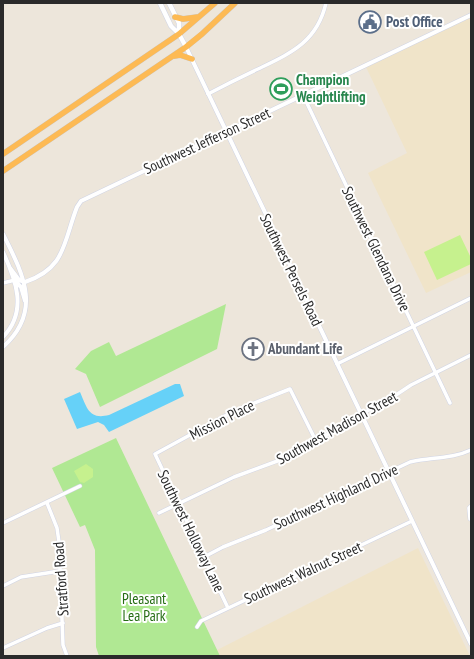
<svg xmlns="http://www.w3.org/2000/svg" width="474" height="659" viewBox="0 0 474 659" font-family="'PT Sans Narrow',sans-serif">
<rect width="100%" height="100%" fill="#ede6db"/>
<!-- education -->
<path fill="#f0e4c9" d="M471,17V272L426,293L368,173L407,153L365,65Z
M418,548L470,656H220L217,650Z"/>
<!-- green -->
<path fill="#b0e893" d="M226,304L217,349L100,407L86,374L75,369L91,351L109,342L116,356Z
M116,438L220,656H99L96,647L95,550L85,525L80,527L52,468Z"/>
<!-- pitch -->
<path fill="#c6f18e" d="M460,235L471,258V264L437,280L424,252Z
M86,464L93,469V477L84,483L80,482L74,471Z"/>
<!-- water -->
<path fill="#66d1f8" d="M175,384H180L184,396L109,432L104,425L98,422L77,429L64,399L80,392C87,408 89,420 109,415Z"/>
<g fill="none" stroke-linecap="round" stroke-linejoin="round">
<!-- minor casing -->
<g stroke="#d0d4e4" stroke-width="4.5">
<path id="minor" d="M208,94C225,85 241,77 258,69C291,53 317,42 326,3
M303,95L450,403
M3,283L15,280
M337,364L471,298
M47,503L57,528L59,542L63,645L67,656
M159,513L234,477L291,456L361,414L387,401L411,385L471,355
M470,519L469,508L471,506
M3,523L80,486
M204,557L223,547L266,530L410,462C431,457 452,459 471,450
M3,586L21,577L60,571
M228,608L155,454L234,411L290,389L316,441
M197,627L201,621L412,521
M3,648L47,628L63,623"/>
</g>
<!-- tertiary casing -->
<g stroke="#d0d4e4" stroke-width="5">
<path id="tertiary" d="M186,47L471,644
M3,234C23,274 43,311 3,347
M3,252C16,280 28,311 3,337
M10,268L19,280L25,282C66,268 63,243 77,207L81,201L471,15
M15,281L21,287L25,301"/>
</g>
<!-- secondary casing -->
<g stroke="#d0d4e4" stroke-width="5.5">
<path id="secondary" d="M160,3L171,26L179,34L186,47
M169,3L179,23V34"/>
</g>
<!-- trunk casing -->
<g stroke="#c8c8c8" stroke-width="6">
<path id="trunk" d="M175,17L183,19L198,17
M174,56L180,55L192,59
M3,154L179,34L215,3
M3,171L186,47L202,34L235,3"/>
</g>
<!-- minor -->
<use href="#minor" stroke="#fff" stroke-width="3.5"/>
<!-- tertiary -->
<use href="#tertiary" stroke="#fff" stroke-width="4"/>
<!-- secondary -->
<use href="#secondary" stroke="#fff" stroke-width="4.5"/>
<!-- trunk -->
<use href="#trunk" stroke="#fdba54" stroke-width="5.5"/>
</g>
<!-- icons -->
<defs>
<g id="civic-ring" transform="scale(1.15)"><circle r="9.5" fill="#fff" stroke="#5c6f8a" stroke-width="1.5"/><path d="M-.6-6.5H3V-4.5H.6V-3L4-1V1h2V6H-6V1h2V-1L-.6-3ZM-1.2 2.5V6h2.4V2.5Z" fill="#5c6f8a"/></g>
<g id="stadium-ring" transform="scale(1.15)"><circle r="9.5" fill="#fff" stroke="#2e9e5b" stroke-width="1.5"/><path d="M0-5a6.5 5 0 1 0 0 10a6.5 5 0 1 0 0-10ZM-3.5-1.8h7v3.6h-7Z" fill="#2e9e5b"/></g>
<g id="church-ring" transform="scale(1.15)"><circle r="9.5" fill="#fff" stroke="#6b7280" stroke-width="1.5"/><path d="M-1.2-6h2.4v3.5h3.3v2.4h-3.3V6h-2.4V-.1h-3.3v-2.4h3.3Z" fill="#6b7280"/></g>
</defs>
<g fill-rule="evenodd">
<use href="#civic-ring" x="370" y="22"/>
<use href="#stadium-ring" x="281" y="89"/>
<use href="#church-ring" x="253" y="349"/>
</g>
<g text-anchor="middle" stroke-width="4" stroke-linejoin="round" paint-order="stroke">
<!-- service labels -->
<g font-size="15" font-weight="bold" fill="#4e5e75" stroke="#fff" text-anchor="start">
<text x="386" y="27">Post Office</text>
</g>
<!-- leisure labels -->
<g font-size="15" font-weight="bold" fill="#27864d" stroke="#fff" text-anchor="start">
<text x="296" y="85">Champion<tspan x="296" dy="17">Weightlifting</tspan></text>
</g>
<!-- street labels -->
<g font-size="15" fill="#2a2a2a" stroke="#fff">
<text transform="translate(207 141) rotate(-25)" y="5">Southwest Jefferson Street</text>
<text transform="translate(376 249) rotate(64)" y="5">Southwest Glendana Drive</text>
<text transform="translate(291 270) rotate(64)" y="5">Southwest Persels Road</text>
<text transform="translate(222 420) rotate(-27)" y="5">Mission Place</text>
<text transform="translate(337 428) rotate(-29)" y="5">Southwest Madison Street</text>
<text transform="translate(336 497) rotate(-25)" y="5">Southwest Highland Drive</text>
<text transform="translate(191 531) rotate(64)" y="5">Southwest Holloway Lane</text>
<text transform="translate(303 573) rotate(-25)" y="5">Southwest Walnut Street</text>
<text transform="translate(61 579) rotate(-94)" y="5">Stratford Road</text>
</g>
<!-- worship labels -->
<g font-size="15" font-weight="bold" fill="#5b616d" stroke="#fff" text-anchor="start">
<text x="268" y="354">Abundant Life</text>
</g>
<!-- park labels -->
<g font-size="15" fill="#266d14" stroke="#fff">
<text x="144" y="604">Pleasant<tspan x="144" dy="17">Lea Park</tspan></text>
</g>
</g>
<!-- border -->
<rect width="474" height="659" fill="none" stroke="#2a2a2a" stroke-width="8"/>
</svg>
